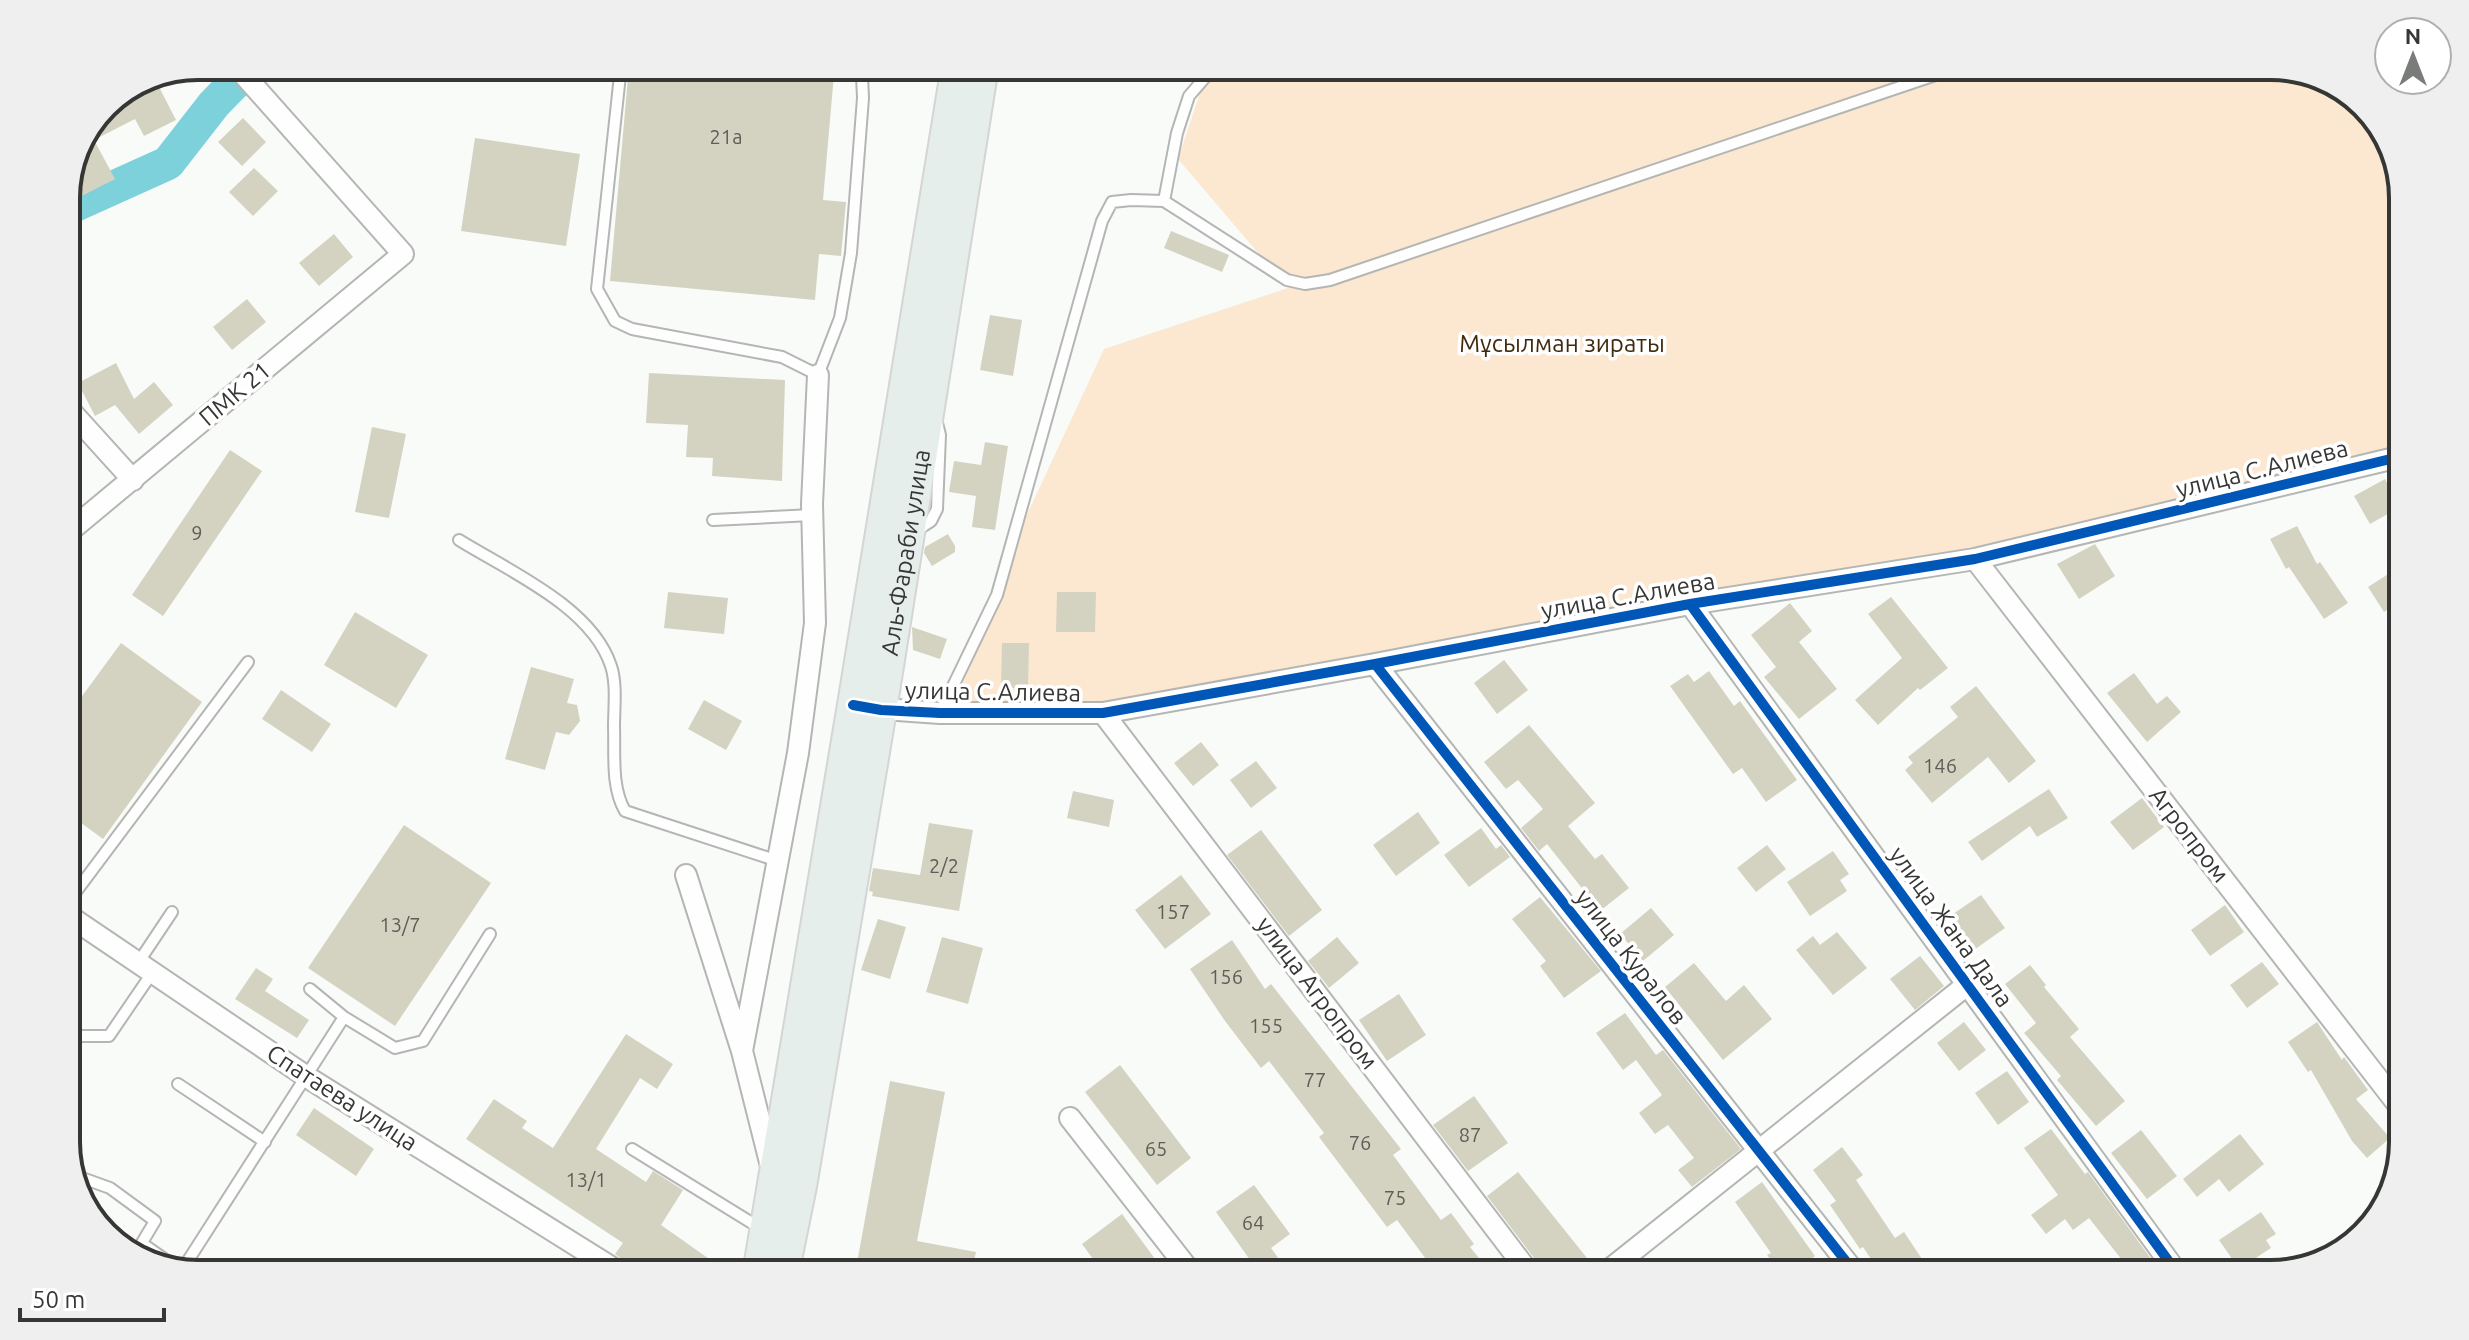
<svg xmlns="http://www.w3.org/2000/svg" width="2469" height="1340" viewBox="0 0 2469 1340" font-family="Ubuntu,sans-serif">
<rect width="100%" height="100%" fill="#f9fbf8"/>
<!-- green -->
<path fill="#fce7d0" d="M1209,66H2271L2330,80L2381,125L2403,190V456L1975,559L1103,713L932,719L1104,349L1288,288L1178,159Z"/>
<g fill="none" stroke-linecap="round" stroke-linejoin="round">
<!-- river -->
<path stroke="#7cd1db" stroke-width="34" d="M66,209L168,163L214,104L251,66"/>
</g>
<!-- building -->
<path fill="#d4d3c2" d="M629,66H744L834,74L823,200L846,202L841,256L819,254L815,300L610,281Z
M157,83L176,120L144,136L135,119L94,140L115,179L72,201L66,190L101,114Z
M243,118L266,142L242,166L218,142Z
M475,138L580,154L566,246L461,231Z
M254,168L278,191L253,216L229,192Z
M1171,231L1229,255L1222,272L1164,248Z
M334,234L353,257L319,286L299,263Z
M247,299L266,322L232,350L213,327Z
M990,315L1022,320L1013,376L980,370Z
M116,363L134,399L154,382L173,405L139,434L115,405L95,416L78,383Z
M649,373L785,380L782,481L712,476L713,458L686,457L688,425L646,423Z
M372,427L406,434L389,518L355,512Z
M985,442L1008,446L995,530L972,527L976,496L949,492L954,461L981,465Z
M230,450L262,471L163,616L132,595Z
M2385,479L2400,507L2370,524L2354,496Z
M2297,526L2317,564L2320,562L2348,603L2324,619L2289,567L2286,569L2270,539Z
M948,534L955,546V552L932,566L924,553L925,547Z
M2095,544L2115,576L2079,599L2057,564Z
M2396,569L2403,579V600L2384,612L2368,587Z
M668,592L728,598L724,634L664,628Z
M1057,592H1096L1095,632H1056Z
M1891,597L1948,668L1920,690L1918,688L1878,725L1855,700L1902,658L1868,614Z
M1790,603L1812,631L1799,642L1837,689L1799,719L1764,677L1776,667L1751,635Z
M355,612L428,655L396,708L324,665Z
M912,627L947,639L940,659L913,650Z
M121,643L202,702L103,839L66,812V718Z
M1002,643H1029L1028,688H1001Z
M1504,660L1528,690L1497,714L1474,683Z
M531,667L574,679L567,703L577,705L580,721L569,735L556,732L545,770L505,759Z
M1709,671L1734,706L1740,701L1797,780L1766,802L1742,768L1733,774L1670,686L1688,674L1694,682Z
M2134,673L2157,704L2167,696L2181,712L2147,742L2107,693Z
M1976,686L2036,761L2009,783L1988,757L1932,803L1905,770L1913,763L1908,757L1958,717L1950,707Z
M281,690L331,724L312,752L262,719Z
M704,700L742,721L726,750L688,729Z
M1529,725L1595,803L1568,826L1595,859L1602,854L1629,888L1600,911L1547,844L1539,851L1521,828L1543,809L1518,780L1506,789L1484,762Z
M1201,742L1219,765L1193,786L1174,763Z
M1256,761L1277,788L1251,808L1230,780Z
M2049,789L2068,818L2037,837L2030,826L1982,861L1968,842Z
M1073,791L1114,800L1109,827L1067,818Z
M2142,798L2164,827L2133,850L2110,822Z
M1418,812L1440,843L1396,876L1373,845Z
M929,823L973,830L959,911L872,896L873,892L869,891L873,868L920,875Z
M404,825L491,883L395,1026L308,968Z
M1481,828L1496,849L1501,845L1510,857L1469,887L1444,855Z
M1261,830L1322,910L1289,936L1227,855Z
M1767,845L1786,869L1756,892L1737,868Z
M1833,851L1849,874L1840,880L1847,891L1810,916L1787,882Z
M1181,875L1211,914L1165,949L1135,910Z
M1981,895L2005,928L1974,950L1950,916Z
M1540,897L1601,971L1564,998L1540,966L1546,961L1512,919Z
M2225,905L2244,932L2210,956L2191,930Z
M1651,908L1674,935L1643,961L1620,934Z
M878,919L906,927L890,979L861,970Z
M1837,932L1867,968L1833,995L1796,950L1813,936L1820,945Z
M942,937L983,948L968,1004L926,992Z
M1337,937L1359,963L1329,988L1308,961Z
M1232,940L1265,989L1271,984L1401,1149L1393,1155L1441,1220L1451,1213L1474,1244L1470,1247L1492,1274H1437L1397,1220L1387,1227L1319,1137L1324,1133L1269,1061L1261,1068L1225,1021L1190,969Z
M1920,956L1944,986L1915,1010L1890,979Z
M2262,962L2279,984L2247,1008L2230,985Z
M1694,963L1726,1001L1744,985L1772,1019L1723,1060L1665,987Z
M2030,965L2046,985L2044,987L2079,1029L2070,1037L2125,1101L2096,1126L2057,1080L2061,1076L2024,1033L2036,1023L2005,984Z
M256,968L273,979L265,991L309,1020L297,1038L235,999Z
M1399,994L1426,1035L1387,1061L1359,1020Z
M1625,1013L1656,1055L1663,1050L1741,1149L1692,1187L1678,1170L1694,1158L1668,1125L1655,1134L1639,1113L1662,1095L1636,1060L1623,1070L1596,1033Z
M1964,1022L1986,1050L1959,1071L1937,1043Z
M2317,1022L2342,1060L2344,1057L2368,1090L2356,1099L2390,1138L2367,1158L2352,1141L2311,1070L2308,1072L2288,1042Z
M626,1034L673,1064L657,1089L640,1078L596,1149L646,1182L653,1171L683,1190L661,1225L715,1263L707,1274H641L615,1254L623,1243L466,1139L494,1099L527,1121L522,1128L553,1148Z
M1120,1065L1191,1158L1157,1185L1085,1092Z
M2007,1071L2029,1102L1998,1125L1975,1093Z
M890,1081L945,1092L917,1241L976,1252L971,1274H855Z
M1474,1096L1508,1143L1468,1171L1433,1125Z
M314,1108L374,1149L356,1176L296,1135Z
M2051,1129L2085,1174L2088,1172L2162,1274H2133L2089,1218L2073,1230L2065,1219L2046,1234L2031,1215L2058,1195L2024,1148Z
M2141,1130L2177,1176L2147,1199L2111,1153Z
M2240,1134L2264,1164L2229,1192L2219,1179L2197,1197L2183,1179Z
M1842,1147L1863,1175L1856,1180L1895,1238L1904,1232L1932,1274H1881L1863,1247L1860,1249L1830,1205L1836,1201L1813,1170Z
M1518,1172L1591,1263L1578,1274H1543L1540,1266L1487,1196Z
M1762,1182L1815,1256L1792,1274H1782L1767,1255L1771,1253L1735,1202Z
M1254,1185L1290,1234L1271,1248L1290,1274H1260L1216,1212Z
M2261,1212L2276,1234L2266,1240L2271,1248L2239,1269L2219,1240Z
M1122,1214L1158,1263L1142,1274H1104L1082,1244Z"/>
<g fill="none" stroke-linecap="round" stroke-linejoin="round">
<!-- lane casing -->
<g stroke="#b4b6b3" stroke-width="14">
<path id="lane" d="M621,66L597,289L615,321L632,329L782,357L818,375L840,318L851,253L863,98L862,76L856,66
M413,70L416,66
M1164,201L1177,133L1189,96L1215,66
M713,520L812,515
M914,532L931,521L937,509L940,435L937,423
M459,540C509,571 592,607 611,666C617,684 614,708 614,727C615,754 611,787 625,811L778,861
M940,713L997,595L1102,221L1112,202L1131,200L1164,201L1287,280L1305,284L1330,280L1962,66
M66,905L248,662
M138,963L172,912
M310,989L344,1017L395,1048L423,1041L490,934
M66,1032L72,1036H109L152,973
M178,1084L265,1142
M632,1149L760,1228
M79,1188L85,1179L110,1188L155,1221L134,1256
M143,1244L180,1270
M182,1270L344,1017"/>
</g>
<!-- street casing -->
<g stroke="#b4b6b3" stroke-width="24">
<path id="street" d="M66,406L133,480
M66,534L403,254L236,66
M1975,559L2403,1111
M1690,604L2178,1274
M1375,664L1856,1274
M869,708L940,713H1103L1375,664L1690,604L1975,559L2403,456
M1103,713L1530,1274
M686,875L742,1051L772,1170
M66,914L307,1077L622,1274
M742,1051L798,753L815,623L812,504L818,375
M1070,1118L1192,1274
M1604,1274L1968,984"/>
</g>
<!-- primary casing -->
<g stroke="#d4d5d4" stroke-width="34">
<g id="primary">
<path d="M758,1274L853,705L957,66"/>
<path id="s1" d="M783,1274L801,1186L881,710L983,66"/>
</g>
</g>
<!-- lane -->
<use href="#lane" stroke="#fefefe" stroke-width="10"/>
<!-- street -->
<use href="#street" stroke="#fefefe" stroke-width="20"/>
<!-- primary -->
<use href="#primary" stroke="#e5eeeb" stroke-width="30"/>
<!-- cycleway casing -->
<g stroke="#fff" stroke-width="15">
<path id="cycleway" d="M1690,604L2178,1274
M1375,664L1856,1274
M853,705L881,710L940,713H1103L1375,664L1690,604L1975,559L2403,456"/>
</g>
<!-- cycleway -->
<use href="#cycleway" stroke="#0057b8" stroke-width="10"/>
</g>
<g text-anchor="middle" stroke-width="7" stroke-linejoin="round" paint-order="stroke">
<!-- number labels -->
<g font-size="20" fill="#5e5e58">
<text x="726" y="144">21а</text>
<text x="197" y="540">9</text>
<text x="1940" y="773">146</text>
<text x="944" y="873">2/2</text>
<text x="1173" y="919">157</text>
<text x="400" y="932">13/7</text>
<text x="1226" y="984">156</text>
<text x="1266" y="1033">155</text>
<text x="1315" y="1087">77</text>
<text x="1470" y="1142">87</text>
<text x="1360" y="1150">76</text>
<text x="1156" y="1156">65</text>
<text x="586" y="1187">13/1</text>
<text x="1395" y="1205">75</text>
<text x="1253" y="1230">64</text>
</g>
<!-- park labels -->
<g font-size="24" fill="#422a0d" stroke="#fff">
<text x="1562" y="352">Мұсылман зираты</text>
</g>
<!-- street labels -->
<g font-size="24" fill="#363735" stroke="#fff">
<text transform="translate(235 394) rotate(-40)" y="8">ПМК 21</text>
<text transform="translate(2262 469) rotate(-14)" y="8">улица С.Алиева</text>
<text dy="8" stroke="none"><textPath href="#s1" startOffset="732">Аль-Фараби улица</textPath></text>
<text transform="translate(1628 596) rotate(-10)" y="8">улица С.Алиева</text>
<text transform="translate(993 692) rotate(1)" y="8">улица С.Алиева</text>
<text transform="translate(2189 835) rotate(52)" y="8">Агропром</text>
<text transform="translate(1951 927) rotate(54)" y="8">улица Жана Дала</text>
<text transform="translate(1631 957) rotate(52)" y="8">улица Куралов</text>
<text transform="translate(1317 993) rotate(53)" y="8">улица Агропром</text>
<text transform="translate(342 1098) rotate(33)" y="8">Спатаева улица</text>
</g>
</g>
<!-- crop -->
<path d="M0 0H2469V1340H0ZM198 80H2271A118 118 0 0 1 2389 198V1142A118 118 0 0 1 2271 1260H198A118 118 0 0 1 80 1142V198A118 118 0 0 1 198 80Z" fill="#efefef" fill-rule="evenodd"/>
<path fill="none" stroke="#363735" stroke-width="4" d="M198 80H2271A118 118 0 0 1 2389 198V1142A118 118 0 0 1 2271 1260H198A118 118 0 0 1 80 1142V198A118 118 0 0 1 198 80Z"/>
<!-- north arrow -->
<g transform="translate(2413 56)"><circle r="38" fill="#ffffff" stroke="#afafae" stroke-width="2"/>
<path d="M0-6L14 30L0 20L-14 30Z" fill="#7a7c79"/>
<text y="-12" font-size="22" font-weight="bold" text-anchor="middle" fill="#363735">N</text>
</g>
<!-- scale -->
<path d="M20 1308v12h144v-12" fill="none" stroke="#363735" stroke-width="4"/>
<text x="32" y="1308" font-size="24" fill="#363735" stroke="#ffffff" stroke-width="6" paint-order="stroke">50 m</text>
</svg>
